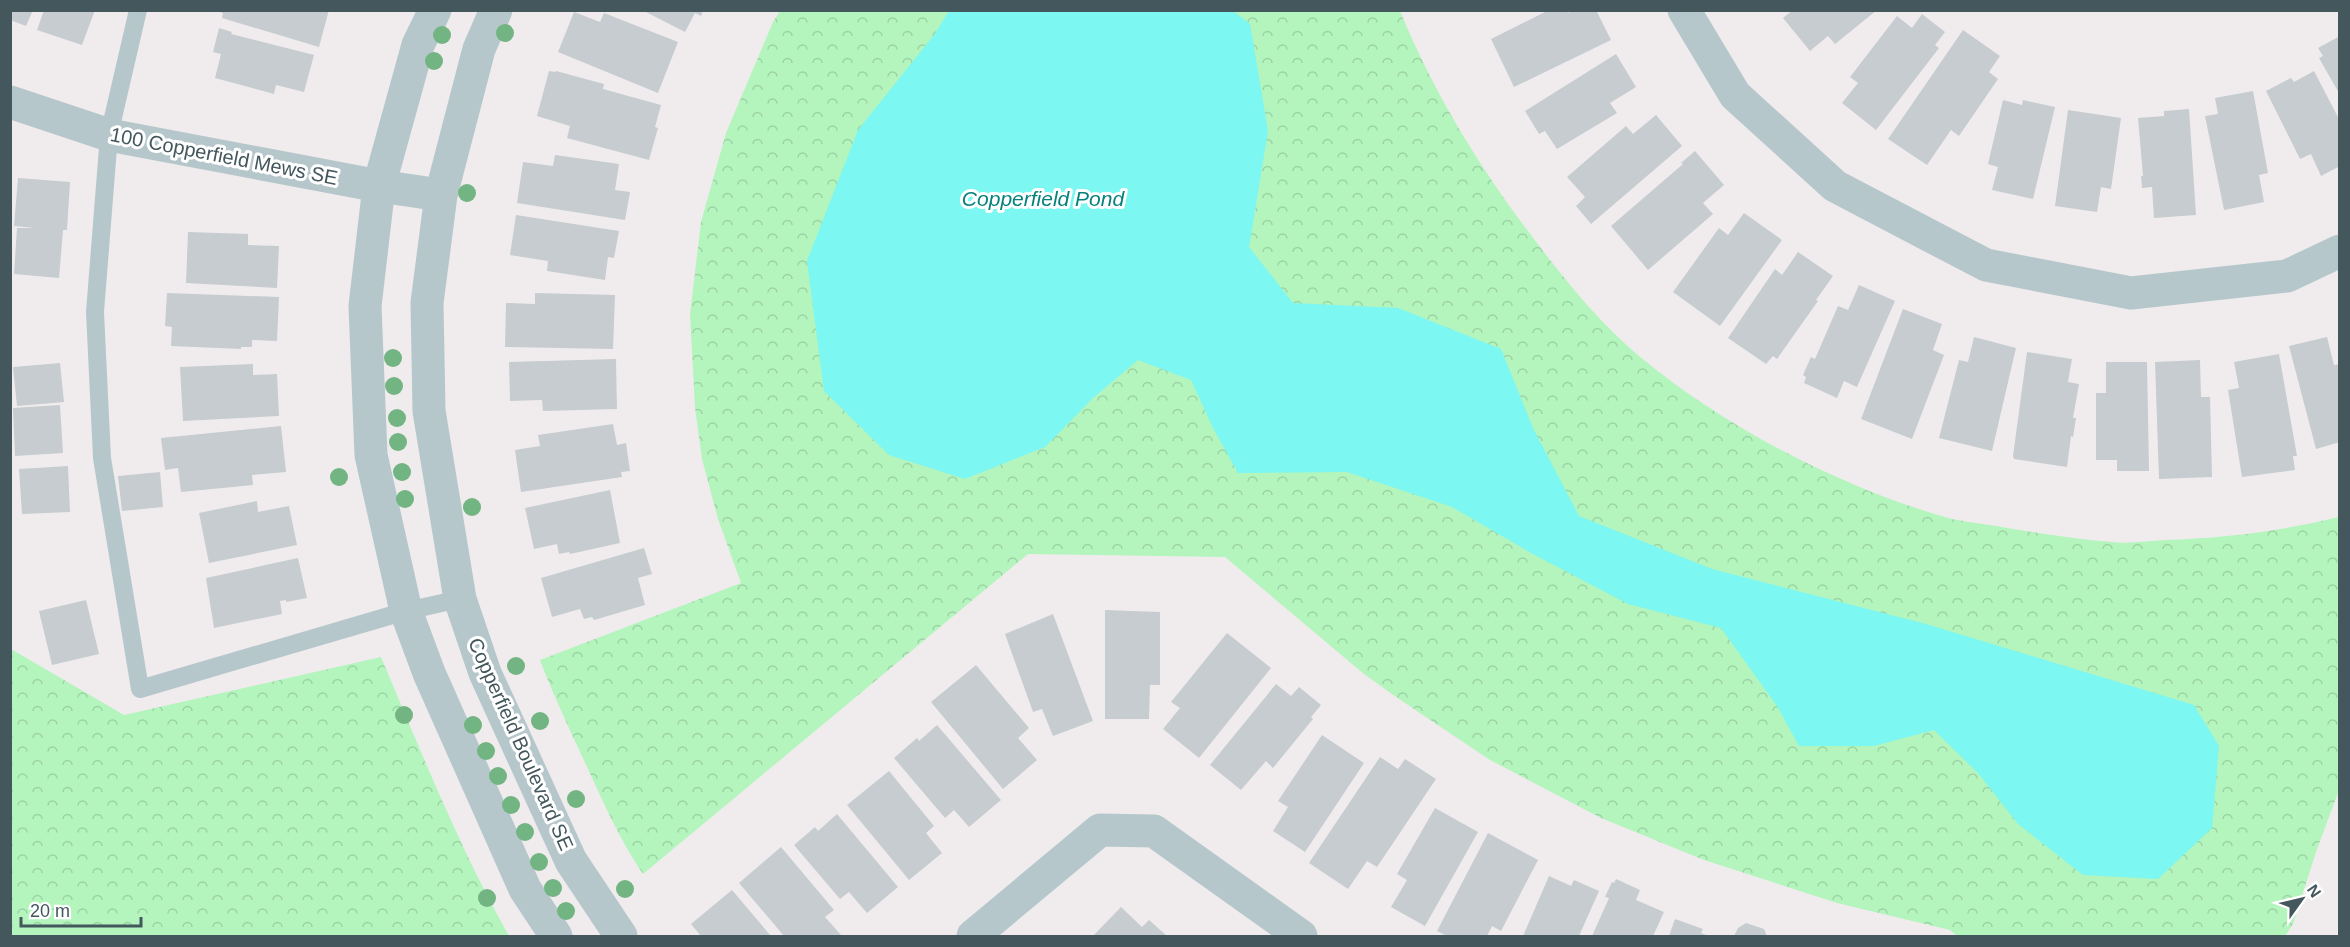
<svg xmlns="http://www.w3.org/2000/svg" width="2350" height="947" viewBox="0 0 2350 947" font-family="Arial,sans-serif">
<defs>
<pattern id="park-crowns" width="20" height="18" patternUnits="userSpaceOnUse" patternTransform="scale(1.5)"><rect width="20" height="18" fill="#b4f4bd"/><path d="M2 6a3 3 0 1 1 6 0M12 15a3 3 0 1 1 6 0" fill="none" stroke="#9cd3a5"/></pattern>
</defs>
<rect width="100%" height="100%" fill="#f0eced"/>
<!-- park -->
<path fill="url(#park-crowns)" d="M780,11H1400C1436,98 1483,173 1540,247C1570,286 1601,324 1639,356C1720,424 1836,485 1938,515C1958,522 1981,523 2002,527C2038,533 2075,539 2112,542C2130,544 2148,541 2165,540C2224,538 2282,531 2339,517V790L2316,852L2293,924L2285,936H1957L1950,930L1837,903L1704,860L1601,818L1490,760L1399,699L1364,674L1225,557L1028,554L643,874C620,840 604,804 587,767C571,732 554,697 540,660L741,583L718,519L702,459L695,408L690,314L701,222L726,133L773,22Z
M11,649L124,715L381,657C421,752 459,847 509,936H11Z"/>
<!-- water -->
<path fill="#7cf7f2" d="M949,11H1233L1250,24L1268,131L1249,247L1293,303L1398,308L1501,349L1533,428L1579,516L1712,569L1926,624L2194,705L2219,746L2212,828L2158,879L2083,875L2018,824L1978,773L1934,730L1874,746H1799L1777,706L1721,628L1628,604L1531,553L1452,507L1347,472L1238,473L1213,428L1191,380L1138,360L1093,398L1045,447L965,479L889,455L824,391L807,261L858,130L934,35Z"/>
<!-- building -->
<path fill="#c6ccd0" d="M10,10H33L26,26L10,20Z
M44,10H95L82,45L37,30Z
M215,10H329L319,47L222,18L223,13Z
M642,10H703L701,16L695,13L685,32Z
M1549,10H1567L1568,13L1572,10H1596L1611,40L1514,87L1491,39Z
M1793,10H1877L1835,44L1828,36L1810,51L1783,18Z
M574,12L600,22L604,13L678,42L658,93L558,52Z
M1922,14L1945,32L1935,45L1939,48L1876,130L1842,103L1858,83L1850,77L1897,16L1912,28Z
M219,28L232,32L231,34L314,55L304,92L276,85L274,94L215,78L221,54L213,52Z
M1963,30L2000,56L1989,72L1998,79L1959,136L1951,130L1927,165L1888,139Z
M2340,36V95L2319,58L2323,56L2318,48Z
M1616,54L1636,87L1610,103L1617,113L1557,149L1545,131L1539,134L1525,111Z
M549,71L555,72L556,71L604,84L603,89L661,105L655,127L658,128L649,160L567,138L570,126L537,116Z
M2314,71L2340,121V166L2321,176L2311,154L2300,159L2266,91L2291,78L2294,82Z
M2253,91L2268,173L2259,175L2264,202L2224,210L2205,116L2218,114L2215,98Z
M2003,100L2022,105L2023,100L2055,107L2033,199L1992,190L1998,167L1988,164Z
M2189,109L2196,215L2154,218L2152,187L2142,188L2141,176H2143L2138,118L2164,116V111Z
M2068,110L2121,118L2111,189L2101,187L2097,212L2055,206Z
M1656,115L1682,146L1591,224L1576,206L1585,197L1567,177L1626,126L1633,134Z
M1695,151L1724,185L1703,203L1713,214L1648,270L1611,226L1683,164L1681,163Z
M555,155L619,164L615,190L630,192L625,220L517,203L523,162L553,166Z
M18,178L70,182L67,230H63L59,278L14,274L17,228H35L14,226Z
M1744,213L1782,240L1720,326L1673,292L1719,228L1728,235Z
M516,215L619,231L614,258L608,257L605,280L547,271L548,261L510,255Z
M188,232L248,234V245L279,246L277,288L186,283Z
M1798,252L1833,276L1816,300L1818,301L1777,359L1773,356L1766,364L1728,338L1775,269L1782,275Z
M1859,285L1895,301L1857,387L1844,381L1837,398L1804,383L1806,377L1803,375L1811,357L1815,359L1838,306L1848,310Z
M167,293L279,297L277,341L252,340V347H241V349L171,346L172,327L165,326Z
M535,293L615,295L613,349L505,347L506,303L535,304Z
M1903,309L1942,324L1933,350L1944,355L1912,439L1861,419Z
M1974,337L2016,348L1992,451L1939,438L1959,360L1968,362Z
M2327,337L2334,365L2340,364V442L2316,449L2289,346Z
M2027,352L2072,359L2068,382L2079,384L2073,418H2076L2073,437L2071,436L2067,467L2014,459L2013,456Z
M2279,354L2297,456H2293L2295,470L2242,477L2228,390L2239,388L2234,362Z
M616,359L617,409L543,411L542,400L510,401L509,362Z
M2200,360L2201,397H2210L2212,477L2159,479L2155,362Z
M2106,362H2147L2149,471H2117V460H2096V393H2106Z
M60,363L64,402L17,406L13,367Z
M253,364V375L277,374L279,416L183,421L180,367Z
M60,405L63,453L15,456L13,408Z
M613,424L617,445L626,443L630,471L621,472L622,477L521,492L515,450L540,446L538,435Z
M281,426L286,472L252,475L253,485L181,492L178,468L165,470L161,438Z
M68,466L70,512L22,514L19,469Z
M160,472L163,507L122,511L118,476Z
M610,490L620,543L570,554L569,552L559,554L557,544L534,549L525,508Z
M257,501L258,512L289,506L297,545L209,563L199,513Z
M644,548L652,574L638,578L645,605L594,620L592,617L584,619L580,609L552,617L541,578Z
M298,558L307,598L286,602V600L280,601L282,614L214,628L206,578Z
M86,600L99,654L52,665L39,611Z
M1105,610L1160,612V685H1150L1149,719H1105Z
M1053,614L1093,721L1053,736L1042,709L1033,712L1005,634Z
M1227,633L1271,668L1199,758L1163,729L1180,708L1171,702Z
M976,665L1029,728L1018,738L1037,760L1003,789L931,702Z
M1276,684L1291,696L1299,687L1321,705L1311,717L1313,719L1273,768L1266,761L1241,790L1210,765Z
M937,725L1001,800L969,827L954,810L945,818L894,758L917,738L919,741Z
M1322,735L1364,763L1305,852L1273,831L1288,807L1278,801Z
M1380,757L1398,769L1405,759L1436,779L1377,867L1367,861L1348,889L1309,863Z
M889,771L934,826L926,833L942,853L909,880L847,805Z
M1435,808L1478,832L1425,926L1391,907L1407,880L1397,874Z
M837,814L898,887L867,913L849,892L840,899L794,845L815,827L818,831Z
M1488,833L1538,860L1501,931L1492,926L1487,936H1447L1437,931Z
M781,847L834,910L825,917L841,935L838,936H784L739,883Z
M1549,876L1571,886L1574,880L1599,891L1579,936H1523Z
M1616,879L1640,890L1636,900L1664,912L1653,936H1592L1609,898L1605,897L1612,882L1614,883Z
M732,890L771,936H701L691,924Z
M1121,907L1142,927L1149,920L1167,936H1095L1094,935Z
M1675,919L1703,929L1701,933L1709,936H1669Z
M1746,923L1764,929L1767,936H1734L1738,928Z"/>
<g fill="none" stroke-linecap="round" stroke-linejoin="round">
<!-- service -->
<path stroke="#b6c7cc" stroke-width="18" d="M138,10L109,135L95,312L102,458L140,689L406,611L460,599"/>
<!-- minor -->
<path stroke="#b6c7cc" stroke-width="33" d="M1684,10L1735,95L1835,186L1986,265L2131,293L2287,276L2340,251
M10,102L109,135L379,186L441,195
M973,936L1100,830L1154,831L1301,936"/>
<!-- tertiary -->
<path stroke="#b6c7cc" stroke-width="33" d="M435,10L418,45L379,186L365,306L371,455L406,611L429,673L525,889L556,936
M496,10L479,49L441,195L427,303L429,411L460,599L485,673L571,861L621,936"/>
</g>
<!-- trees -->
<g fill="#72b482">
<circle cx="505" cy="33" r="9"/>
<circle cx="442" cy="35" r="9"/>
<circle cx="434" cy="61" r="9"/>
<circle cx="467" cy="193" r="9"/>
<circle cx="393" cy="358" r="9"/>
<circle cx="394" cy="386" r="9"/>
<circle cx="397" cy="418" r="9"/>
<circle cx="398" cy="442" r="9"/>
<circle cx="402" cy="472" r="9"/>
<circle cx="339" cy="477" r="9"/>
<circle cx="405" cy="499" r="9"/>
<circle cx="472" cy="507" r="9"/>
<circle cx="516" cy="666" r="9"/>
<circle cx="404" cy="715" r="9"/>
<circle cx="540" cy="721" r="9"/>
<circle cx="473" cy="725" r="9"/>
<circle cx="486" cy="751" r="9"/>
<circle cx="498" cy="776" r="9"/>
<circle cx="576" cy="799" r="9"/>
<circle cx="511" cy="805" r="9"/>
<circle cx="525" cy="832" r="9"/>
<circle cx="539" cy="862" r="9"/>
<circle cx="553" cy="888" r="9"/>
<circle cx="625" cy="889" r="9"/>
<circle cx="487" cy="898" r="9"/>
<circle cx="566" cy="911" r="9"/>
</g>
<g text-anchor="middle" stroke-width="6" stroke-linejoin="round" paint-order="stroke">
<!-- street labels -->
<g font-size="20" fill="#43575c" stroke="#fff">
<text transform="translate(224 156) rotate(11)" y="7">100 Copperfield Mews SE</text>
<text transform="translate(521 744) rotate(66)" y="7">Copperfield Boulevard SE</text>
</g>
<!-- water labels -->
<g font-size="21" font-style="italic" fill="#05827d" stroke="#fff">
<text x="1043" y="206">Copperfield Pond</text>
</g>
</g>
<!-- border -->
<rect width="2350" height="947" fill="none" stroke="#43575c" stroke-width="24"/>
<!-- north arrow -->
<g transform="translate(2302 899) rotate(56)" stroke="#ffffff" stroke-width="4.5" paint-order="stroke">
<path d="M0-4.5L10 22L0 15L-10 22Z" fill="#43575c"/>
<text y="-9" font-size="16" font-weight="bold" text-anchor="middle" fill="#43575c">N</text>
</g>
<!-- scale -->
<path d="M21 917v9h120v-9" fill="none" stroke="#43575c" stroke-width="3"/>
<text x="30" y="917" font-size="18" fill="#43575c" stroke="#ffffff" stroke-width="4.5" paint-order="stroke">20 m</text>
</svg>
